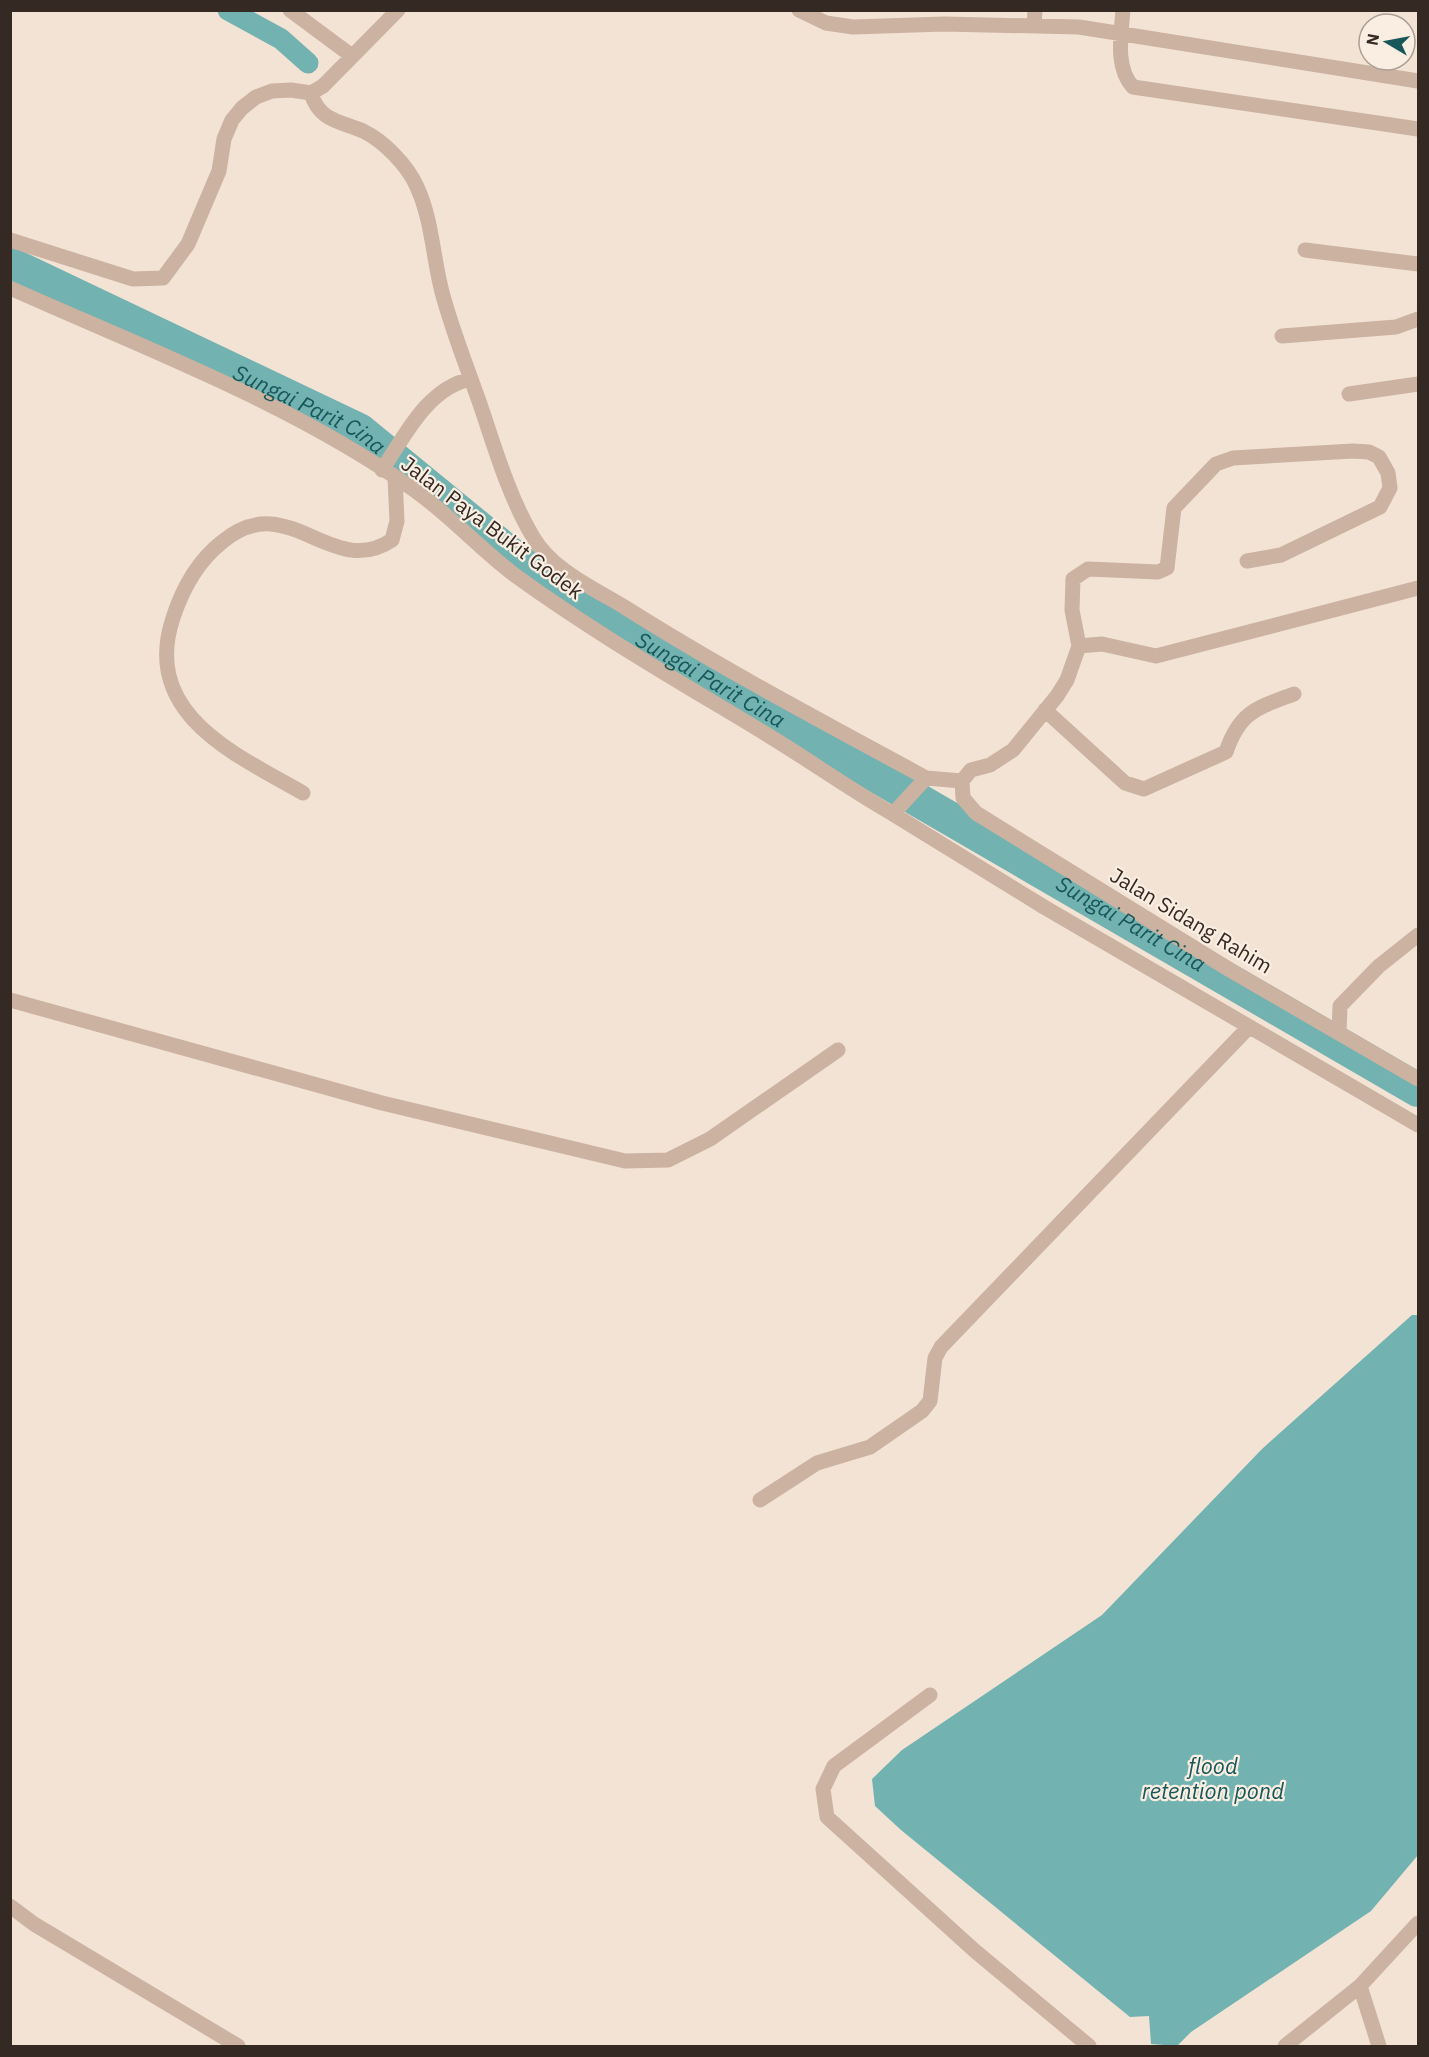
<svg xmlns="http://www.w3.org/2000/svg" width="1429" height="2057" viewBox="0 0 1429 2057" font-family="'IBM Plex Sans',sans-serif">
<rect width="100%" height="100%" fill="#f3e3d5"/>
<!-- water -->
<path fill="#72b2b1" d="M1412,1315H1418V1855L1371,1911L1191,2032L1177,2046L1151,2044L1149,2016L1130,2017L901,1830L875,1806L872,1779L902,1750L1102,1615L1262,1449Z"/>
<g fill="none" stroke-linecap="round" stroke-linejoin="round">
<!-- canal -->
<path stroke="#72b2b1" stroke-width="21" d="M228,10L281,39L308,63"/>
<!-- river -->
<path stroke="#72b2b1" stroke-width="34" id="s1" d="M10,264L359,430L551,587L1418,1090"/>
<!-- minor -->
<path stroke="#cbb2a1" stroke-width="15" d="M290,10L352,56
M799,10L826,23L853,27L944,24L1079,27L1418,81
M1123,10C1121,35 1115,68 1133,87L1418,129
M1034,26L1035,10
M311,93C319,121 340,121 363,131C384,141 408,166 417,187C432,219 433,258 442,292C452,330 467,367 480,404C495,448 509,497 533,537C552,570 595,589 626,608C724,670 825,723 926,778
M10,240L133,279L163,278L188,244L219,171L224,139L232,120L242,108L256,97L272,91L291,90L311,93L323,86L398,10
M1305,250L1418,264
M10,288C146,349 291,403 413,489C450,515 480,549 516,576C596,634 682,683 766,734C809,760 849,789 893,814L926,778L962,781
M1282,336L1396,327L1418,319
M1349,394L1418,384
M382,470C405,436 427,388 471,379
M1079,646L1072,610L1073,579L1088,569L1158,572L1167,568L1174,508L1216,464L1233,458L1353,451L1369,452L1379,457L1388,473L1390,488L1380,507L1281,555L1247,561
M1045,710L1125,783L1144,789L1226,752C1240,711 1257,708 1294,694
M962,781L963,798L976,813L1230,970L1418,1079
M962,781L971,770L990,765L1013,750L1057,696L1067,680L1079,646L1102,644L1156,656L1418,588
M303,793C235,754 141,714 173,618C182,590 198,561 222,542C288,486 331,581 392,540L397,521L395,478
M893,814L1044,907L1418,1125
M10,1000L382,1103L625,1161L668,1160L710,1139L838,1050
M1339,1033L1340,1006L1379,966L1418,935
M760,1500L817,1463L870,1447L922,1411L930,1401L935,1358L941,1347L1249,1027
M930,1695L834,1766L823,1789L827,1817L975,1951L1089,2046
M10,1906L34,1924L238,2046
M1360,1986L1379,2046
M1285,2046L1360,1986L1418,1923"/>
</g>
<g text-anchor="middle" stroke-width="4.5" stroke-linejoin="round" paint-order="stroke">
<!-- street labels -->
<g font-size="21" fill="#352924" stroke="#faeee2">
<text transform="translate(492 528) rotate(37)" y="7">Jalan Paya Bukit Godek</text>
<text transform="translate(1191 921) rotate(31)" y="7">Jalan Sidang Rahim</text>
</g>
<!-- water labels -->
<g font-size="22" font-style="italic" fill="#175759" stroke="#faeee2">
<text dy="8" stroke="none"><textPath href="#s1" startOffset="333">Sungai Parit Cina</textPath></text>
<text dy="8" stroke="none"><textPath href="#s1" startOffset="819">Sungai Parit Cina</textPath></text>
<text dy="8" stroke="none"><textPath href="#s1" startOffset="1305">Sungai Parit Cina</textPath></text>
<text x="1213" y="1774">flood<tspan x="1213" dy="25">retention pond</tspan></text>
</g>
</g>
<!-- border -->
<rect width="1429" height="2057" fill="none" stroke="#352924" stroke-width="24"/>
<!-- north arrow -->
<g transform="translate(1387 42) rotate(280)"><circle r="28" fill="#faeee2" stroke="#ab9f96" stroke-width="1.5"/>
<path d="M0-4.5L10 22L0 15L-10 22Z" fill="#175759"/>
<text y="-9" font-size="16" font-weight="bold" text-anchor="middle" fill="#352924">N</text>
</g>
</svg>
